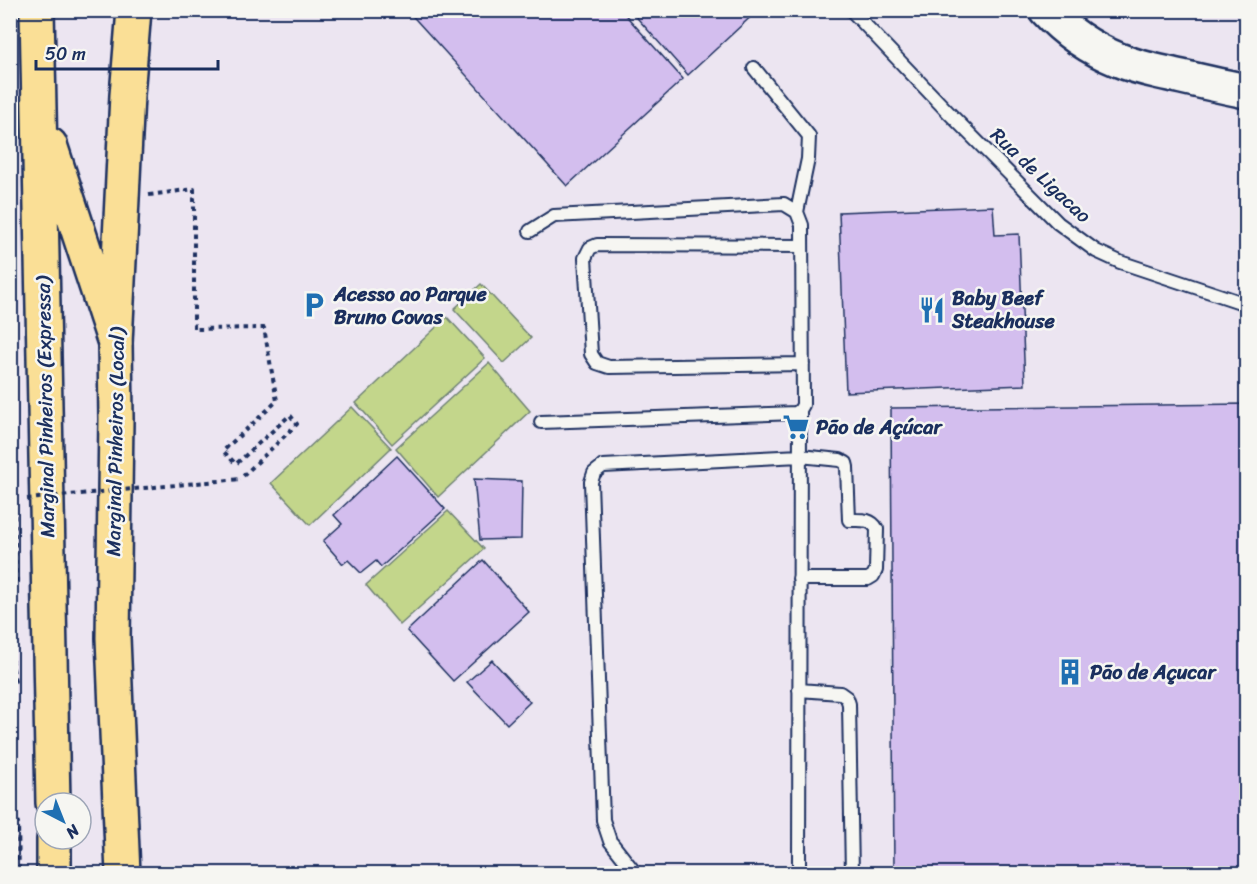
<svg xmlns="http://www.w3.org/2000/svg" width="1257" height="884" viewBox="0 0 1257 884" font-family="Sriracha,sans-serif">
<rect width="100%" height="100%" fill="#ece5f1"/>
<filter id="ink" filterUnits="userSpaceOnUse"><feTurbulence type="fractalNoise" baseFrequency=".0167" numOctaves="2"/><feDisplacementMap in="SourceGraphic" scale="12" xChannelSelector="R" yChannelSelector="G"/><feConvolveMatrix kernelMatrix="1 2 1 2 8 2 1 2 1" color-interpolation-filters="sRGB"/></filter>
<g filter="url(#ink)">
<!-- green -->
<path fill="#c3d68b" stroke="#6f8274" stroke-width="1.5" d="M481,284L531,338L504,363L454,309Z
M447,317L485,358L392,444L356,403Z
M489,363L530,411L438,497L396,448Z
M352,407L391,448L310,525L271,483Z
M448,511L484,549L400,625L366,585Z
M10,626L11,661L15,874L10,873Z"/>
<!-- building -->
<path fill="#d3beee" stroke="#1b2f5e" stroke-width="1.5" d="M407,10H621L683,79L567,186Z
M630,10H758L688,75Z
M993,206L995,235L1019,234L1025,385L846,392L839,212Z
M1246,404V874H894L891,408Z
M397,456L445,509L381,567L376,561L361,573L348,560L343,564L323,541L342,524L334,515Z
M474,479L522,481L521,539L480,540Z
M483,560L529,612L453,681L407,631Z
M492,660L530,702L507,724L467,682Z"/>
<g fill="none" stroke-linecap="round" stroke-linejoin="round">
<!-- lane casing -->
<g stroke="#1b2f5e" stroke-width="16">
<path id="lane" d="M851,10L948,112L1058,223L1096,251L1120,262L1246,304
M754,68L809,136L808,159L797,212
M530,231L554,216L784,204L797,212L802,225L803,405L800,410L796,413L541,422
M802,246L597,245L590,248L585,258L591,354L597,363L609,367L803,364
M799,690L840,693L847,698L849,704L852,874
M636,874L610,841L603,820L591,482L594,473L603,466L800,456L840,460L846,463L847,467L849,520C860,520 871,518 877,529L876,570L873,576L868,579H799
M799,874L800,410"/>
</g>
<!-- secondary casing -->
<g stroke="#1b2f5e" stroke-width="38">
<path id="secondary" d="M1046,10C1066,32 1092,49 1119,60C1135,67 1152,70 1169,74C1195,80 1220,86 1246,91"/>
</g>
<!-- primary casing -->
<g stroke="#1b2f5e" stroke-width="38">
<path id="primary" d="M123,874L113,638L116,419L115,343L127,95L134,10"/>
</g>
<!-- highway casing -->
<g stroke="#1b2f5e" stroke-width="38">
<path id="highway" d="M37,10L53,803
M50,145L115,343
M54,839V874"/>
</g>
<!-- path -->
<path stroke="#1b2f5e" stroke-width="4" stroke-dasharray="4.5 4.5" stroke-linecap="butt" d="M149,195L194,189V329L264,328L277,401L223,451L236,464L290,415L297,424L240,479
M10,501H14L16,580H21
M10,650L15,681L10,682
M10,804L18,823L19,874"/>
<!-- lane -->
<use href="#lane" stroke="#f6f6f2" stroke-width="12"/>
<!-- secondary -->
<use href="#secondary" stroke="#f6f6f2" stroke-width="33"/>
<!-- primary -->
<use href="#primary" stroke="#fadf96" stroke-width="33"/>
<!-- highway -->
<use href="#highway" stroke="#fadf96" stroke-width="33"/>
<!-- path-bridge -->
<path stroke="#1b2f5e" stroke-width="4" stroke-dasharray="4.5 4.5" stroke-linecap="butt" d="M27,499L240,479"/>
</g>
</g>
<!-- icons -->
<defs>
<g id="parking-bare" transform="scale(2.07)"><path d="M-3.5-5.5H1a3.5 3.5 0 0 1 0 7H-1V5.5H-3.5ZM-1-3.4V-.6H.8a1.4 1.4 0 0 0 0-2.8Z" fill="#1f6fb2" stroke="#f6f6f2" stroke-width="2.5" paint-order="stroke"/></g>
<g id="restaurant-bare" transform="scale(2.07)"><path d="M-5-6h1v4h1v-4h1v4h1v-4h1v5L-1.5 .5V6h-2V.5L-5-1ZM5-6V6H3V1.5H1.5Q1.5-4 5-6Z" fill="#1f6fb2" stroke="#f6f6f2" stroke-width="2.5" paint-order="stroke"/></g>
<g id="supermarket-bare" transform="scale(2.07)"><path d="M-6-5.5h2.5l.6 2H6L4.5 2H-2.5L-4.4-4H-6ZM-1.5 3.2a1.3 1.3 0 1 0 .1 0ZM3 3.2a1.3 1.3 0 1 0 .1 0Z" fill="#1f6fb2" stroke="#f6f6f2" stroke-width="2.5" paint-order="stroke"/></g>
<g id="building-bare" transform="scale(2.07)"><path d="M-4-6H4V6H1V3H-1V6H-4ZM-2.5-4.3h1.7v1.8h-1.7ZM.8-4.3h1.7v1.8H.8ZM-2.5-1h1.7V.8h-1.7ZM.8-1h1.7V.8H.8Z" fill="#1f6fb2" stroke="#f6f6f2" stroke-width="2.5" paint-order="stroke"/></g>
</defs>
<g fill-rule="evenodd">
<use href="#parking-bare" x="314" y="305"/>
<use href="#restaurant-bare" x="932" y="310"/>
<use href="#supermarket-bare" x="796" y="427"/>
<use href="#building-bare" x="1070" y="672"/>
</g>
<g text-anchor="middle" stroke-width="5" stroke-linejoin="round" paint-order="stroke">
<!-- street labels -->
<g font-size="20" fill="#1b2f5e" stroke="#f6f6f2">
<text transform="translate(1041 175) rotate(43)" y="7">Rua de Ligacao</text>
<text transform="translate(45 407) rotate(-91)" y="7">Marginal Pinheiros (Expressa)</text>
<text transform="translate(115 442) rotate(-89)" y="7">Marginal Pinheiros (Local)</text>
</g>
<!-- poi labels -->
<g font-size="20" font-weight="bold" fill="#1b2f5e" stroke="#f6f6f2" text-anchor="start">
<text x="334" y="301">Acesso ao Parque<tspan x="334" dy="23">Bruno Covas</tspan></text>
<text x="952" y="305">Baby Beef<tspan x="952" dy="23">Steakhouse</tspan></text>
<text x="816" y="434">Pão de Açúcar</text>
<text x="1090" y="679">Pão de Açucar</text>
</g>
</g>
<!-- margin -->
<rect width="1257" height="884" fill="none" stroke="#f6f6f2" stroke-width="36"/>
<rect x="18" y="18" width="1221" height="848" fill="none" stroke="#1b2f5e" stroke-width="2" filter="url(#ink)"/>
<!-- north arrow -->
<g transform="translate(63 821) rotate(138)"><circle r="28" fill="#f6f6f2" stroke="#9ea6b7" stroke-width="1.5"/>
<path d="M0-4.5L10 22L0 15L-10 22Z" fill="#1f6fb2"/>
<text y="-9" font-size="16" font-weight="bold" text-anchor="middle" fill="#1b2f5e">N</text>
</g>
<!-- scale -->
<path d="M36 60v9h182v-9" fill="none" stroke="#1b2f5e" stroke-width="3"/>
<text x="45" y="60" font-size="18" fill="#1b2f5e" stroke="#f6f6f2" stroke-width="4.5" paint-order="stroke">50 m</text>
</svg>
